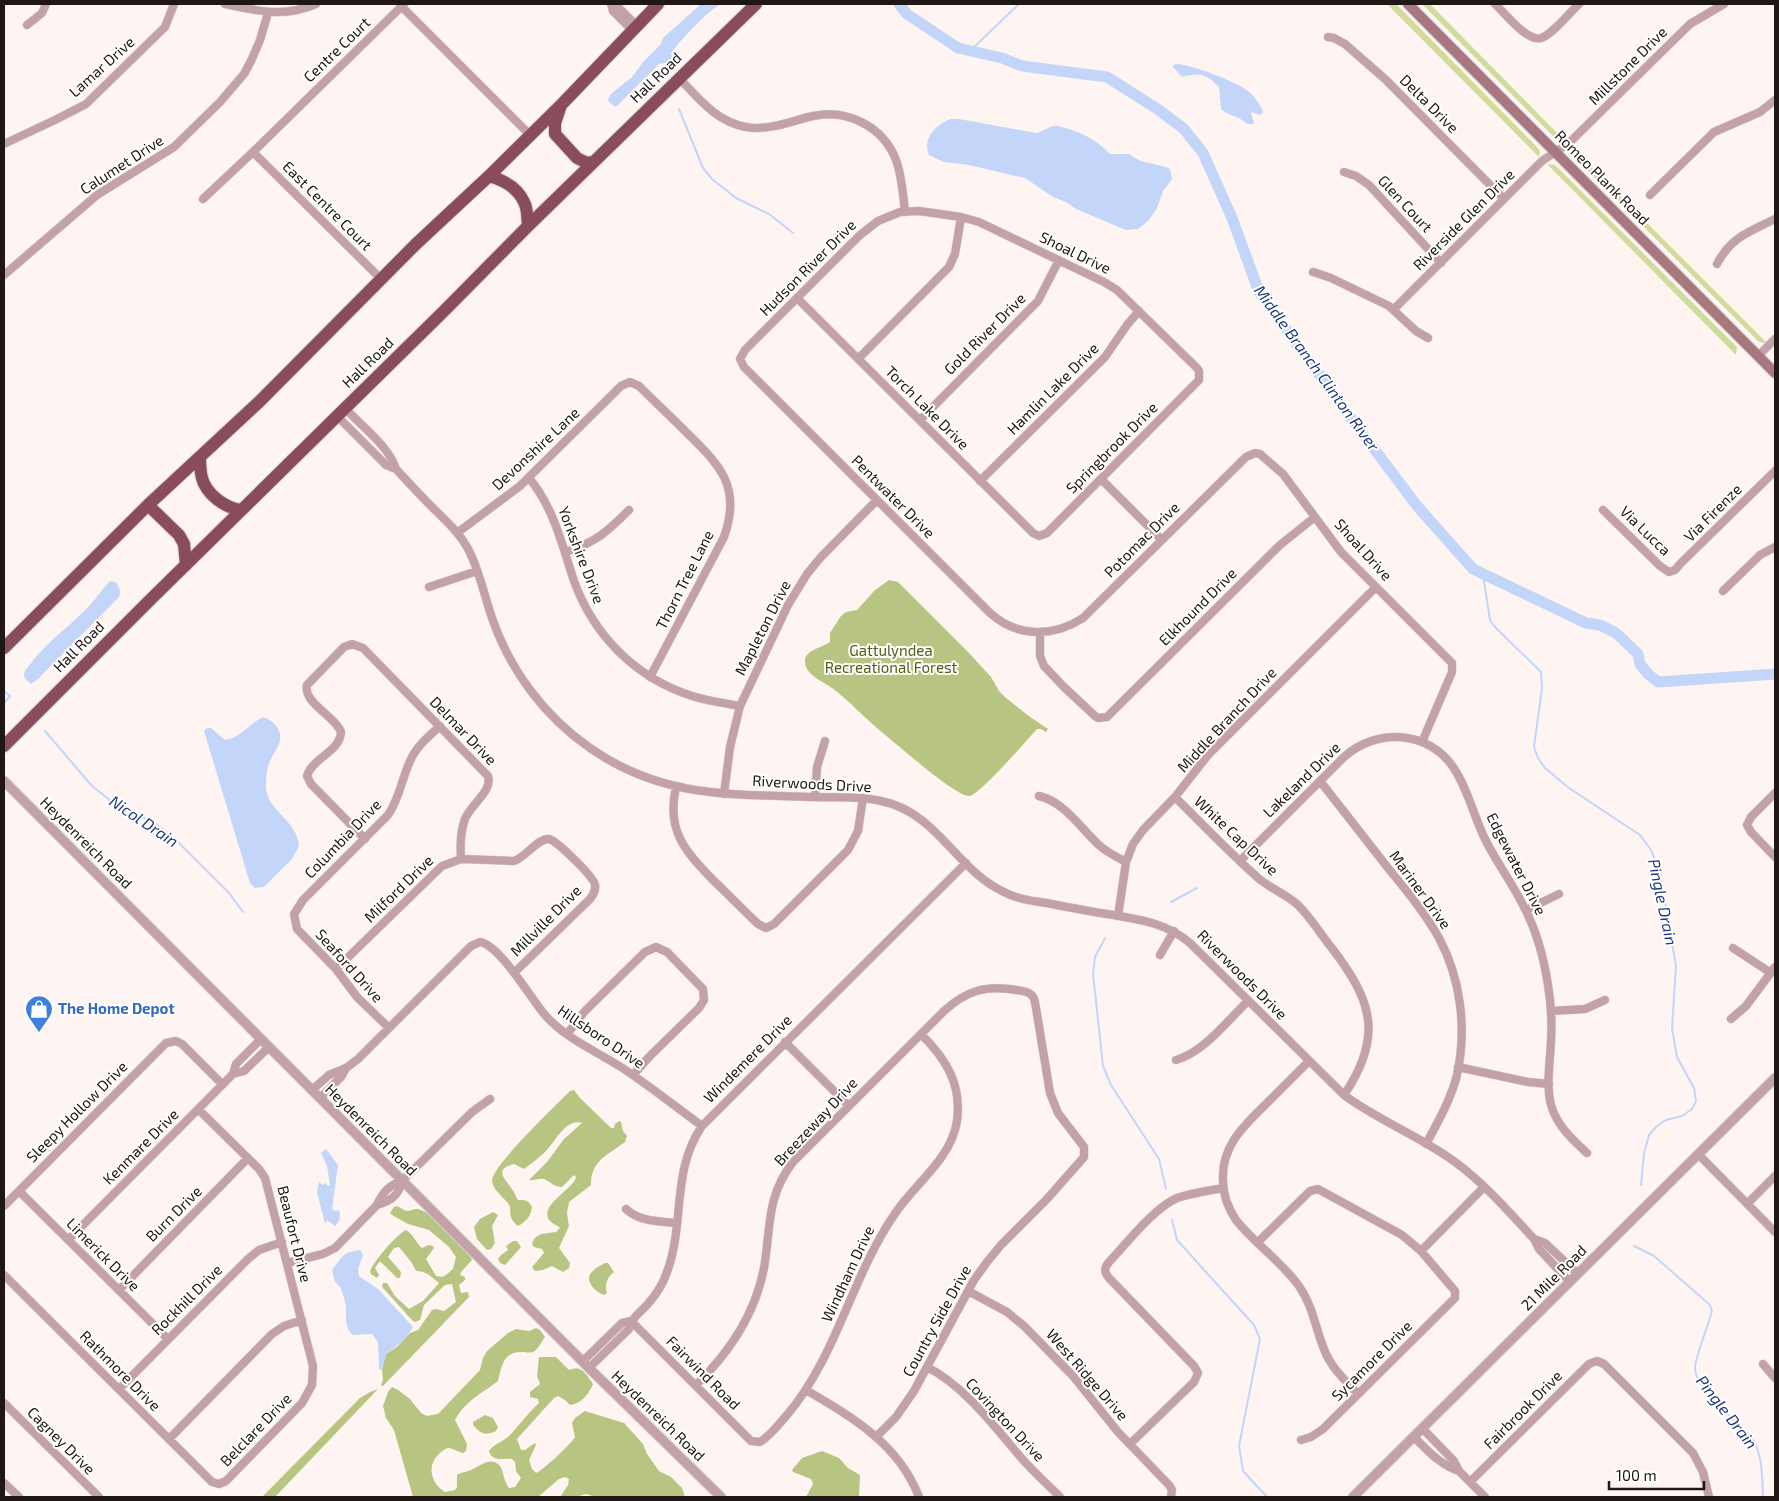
<svg xmlns="http://www.w3.org/2000/svg" width="1779" height="1501" viewBox="0 0 1779 1501" font-family="'Exo 2',sans-serif">
<rect width="100%" height="100%" fill="#fef5f2"/>
<!-- green -->
<path fill="#cfdc9a" d="M1387,4H1396L1536,146L1540,151L1539,157Z
M1422,4H1430L1564,140L1559,141L1555,138Z
M1572,148L1766,342L1762,343L1758,341L1573,156L1571,152Z
M1547,164L1555,165L1737,347L1736,355Z"/>
<!-- forest -->
<path fill="#b8c582" d="M889,580L898,582L968,652L991,677L999,691L1006,698L1030,717L1048,729L1046,732L1041,729H1037C1027,740 981,793 970,796C959,798 913,758 902,749C885,735 867,720 851,704C842,696 835,689 824,683C817,679 805,672 805,662C804,650 822,648 830,642V633L841,616L846,612L857,610L875,590Z
M574,1090L580,1098L611,1128H614L615,1124L619,1121L621,1122L623,1131L627,1136L625,1142C608,1155 591,1160 591,1185L569,1202L567,1213L569,1226L559,1248L570,1263L569,1268L563,1272L552,1266L543,1270L535,1271L532,1267L544,1253L542,1249L534,1247L532,1244C536,1232 545,1234 556,1232L560,1228C557,1225 553,1224 550,1221C537,1206 574,1189 576,1177L574,1175L562,1187C554,1187 552,1183 546,1180C541,1177 534,1181 529,1180L547,1162L564,1139L582,1123C566,1118 555,1142 546,1151C539,1158 531,1164 524,1169L514,1164C493,1169 505,1179 512,1189C515,1193 515,1196 518,1200C525,1200 529,1200 532,1207C531,1216 526,1222 518,1226C506,1217 513,1209 508,1203C502,1196 493,1190 492,1181C491,1167 557,1104 570,1091Z
M397,1206L406,1211C410,1211 414,1209 417,1209C431,1210 468,1247 472,1260L461,1272L460,1275L465,1277V1280L459,1285L461,1293L468,1292L469,1297L383,1386L381,1385L383,1380L382,1369L386,1354L398,1346L410,1333L418,1330L432,1310L436,1309L444,1311L456,1302L452,1284L445,1285L424,1305L420,1320L415,1322L412,1320L382,1287L383,1283H387L395,1296L409,1309L423,1301L439,1283C431,1277 427,1271 416,1271L412,1263L399,1247L394,1248L388,1257L401,1272L400,1278H397L380,1261L375,1268L379,1275L377,1278L371,1274L370,1271C374,1261 397,1234 406,1230C414,1235 415,1242 422,1248L429,1245L433,1246L434,1248L426,1259L436,1276L442,1277L446,1275L453,1269L456,1257L449,1247L429,1230L408,1224L392,1215L390,1213L394,1207Z
M493,1212L498,1215L492,1226L495,1243L491,1249L487,1250L477,1239L474,1227L480,1219Z
M513,1241H517L521,1247L505,1265L500,1263L498,1259L501,1255L508,1250L506,1246Z
M605,1263H608L614,1272C607,1277 604,1286 607,1293L604,1295C597,1293 584,1282 591,1273C594,1269 601,1265 605,1263Z
M536,1328L540,1330L545,1337C542,1341 539,1347 536,1350C533,1353 528,1353 524,1352C503,1351 502,1365 498,1381C482,1393 464,1402 455,1420L467,1444L466,1451L463,1453C458,1452 453,1448 448,1448C444,1449 441,1452 438,1455C426,1467 432,1484 445,1492L455,1490L457,1487V1475C461,1472 463,1473 468,1471C477,1469 490,1454 500,1466C504,1472 503,1480 509,1488L515,1487L521,1478L516,1471L515,1462L512,1459C502,1458 492,1462 489,1451C494,1444 505,1441 511,1434C521,1423 529,1412 539,1403L538,1399L530,1397V1392L540,1384L537,1376L539,1357H556L569,1370C582,1365 586,1374 593,1384C589,1394 581,1404 570,1405L565,1400L558,1396L554,1398L517,1439L521,1450H525L535,1443L536,1445L529,1460L532,1469L536,1473C542,1471 571,1444 575,1437L572,1423L575,1418L585,1411L588,1412L624,1423L643,1444L647,1454L659,1471L671,1477L682,1488L685,1497H596L586,1494L575,1497H560L568,1485L569,1479L565,1477L559,1479L538,1497H413L394,1430L386,1418L383,1406L388,1392L392,1387L398,1390L410,1399L421,1413L427,1416L438,1414L480,1370L483,1358L487,1351L508,1333L516,1329L529,1331Z
M378,1389L275,1497H262L360,1398L370,1392Z
M485,1415L493,1418L498,1427L496,1431C485,1436 481,1434 473,1425V1422Z
M822,1451L839,1458L848,1468L860,1475L859,1497H806L813,1484L811,1479L793,1472L792,1470L802,1458Z"/>
<!-- water -->
<path fill="#c3d5f9" d="M701,4H720C702,17 685,35 671,53L672,57L670,62L659,64L618,105L615,107L609,102L608,99L611,94L632,77L643,62L661,44L663,38Z
M1176,64C1191,64 1237,82 1248,91C1254,96 1262,106 1263,113L1260,115L1251,112L1254,124H1247C1240,116 1228,116 1221,109L1219,87C1206,74 1200,72 1182,77L1172,66Z
M951,119H959L1036,133C1043,132 1047,127 1054,126C1058,125 1061,127 1065,128C1084,133 1096,140 1110,154H1130C1141,165 1156,162 1170,169L1172,179L1163,191L1157,208L1149,220L1138,229L1126,230L1076,209L1066,202L1053,197L1025,178L969,165L944,162L929,155C922,139 936,124 951,119Z
M110,581L116,582C120,588 121,591 119,597L38,679L31,684C27,681 22,677 25,671C26,668 30,665 32,662C46,643 65,630 82,613C93,604 100,591 110,581Z
M263,717C274,720 284,732 279,744C276,751 271,757 269,764C266,772 266,780 266,787C267,812 297,819 299,846L292,859L264,887L255,888L250,883L204,731L207,728H211L225,740C241,738 249,724 263,717Z
M326,1149L338,1165L332,1209L335,1211L339,1210C341,1216 340,1221 335,1226L327,1220L325,1224L317,1192L319,1182L323,1185L325,1183L328,1186L330,1185L327,1166L321,1153Z
M359,1250L361,1251L363,1255L358,1269L359,1276L378,1289L413,1327L405,1339L386,1354L382,1369L379,1370L378,1342L372,1334L353,1335L349,1331L346,1322V1305L341,1288L335,1282L332,1270C337,1264 342,1254 350,1252C353,1251 356,1251 359,1250Z"/>
<g fill="none" stroke-linecap="round" stroke-linejoin="round">
<!-- stream -->
<path stroke="#c3d5f9" stroke-width="2" d="M971,50L1019,4
M679,109L703,168L712,179L736,198L769,214L793,233
M1483,574L1490,620L1495,627L1541,672L1542,688L1534,747L1538,758L1545,768L1569,788L1640,835L1651,850L1660,873L1676,966L1672,1028L1677,1057L1694,1088L1696,1101L1692,1109L1682,1116L1666,1120L1657,1126L1649,1135L1644,1153L1641,1185
M4,691L10,696L4,703
M45,731L92,786L111,801L157,825L176,840L229,893L243,912
M1171,902L1197,888
M1105,938L1095,957L1093,974L1103,1066L1111,1085L1159,1159L1166,1189
M1172,1220L1177,1240L1254,1325L1260,1339L1239,1446L1243,1471L1267,1497
M1634,1246L1654,1256L1710,1305L1712,1311C1708,1326 1697,1352 1695,1367C1693,1385 1738,1424 1752,1438C1763,1456 1762,1476 1763,1497"/>
<!-- river -->
<path stroke="#c3d5f9" stroke-width="11" d="M899,4L907,14L958,48L1002,58L1022,66L1107,77L1159,110L1184,129L1203,153L1232,218L1259,292L1350,417L1418,507L1473,569L1586,623L1600,625L1616,633L1638,654L1640,664L1648,674L1658,682L1775,674"/>
<!-- minor casing -->
<g stroke="#dad1ce" stroke-width="9">
<path id="minor" d="M225,4C258,11 283,18 316,4
M1495,4C1505,13 1527,42 1541,38C1552,35 1570,12 1579,4
M401,6L530,135
M27,25L42,13L46,4
M632,30L613,11L611,4L617,6L636,25
M1328,37L1334,38L1345,44L1385,79L1504,199
M680,79C699,99 717,122 746,127C769,131 791,121 813,116C847,109 883,126 896,160C902,176 903,195 905,212
M4,144L57,119L86,104L165,27L174,4
M253,152L381,279
M1344,172L1356,176L1369,185L1441,263
M1650,195L1714,132L1760,112L1775,100
M203,199L253,152L404,4
M1717,264C1731,237 1749,232 1775,219
M1313,272L1331,278L1389,306L1416,331L1428,338
M4,275L97,195L174,147L220,102L244,74L251,61L260,40L268,13
M797,298L1033,533L1039,536L1047,533L1199,380V371L1197,368L1117,290L1104,282L979,222L961,217L919,211L900,212L878,221L860,235L745,350L740,359L744,367L990,613C1017,637 1052,638 1083,618L1246,457L1255,453L1260,454L1283,474L1341,552L1452,663V672L1422,742
M1394,309L1542,161L1569,143L1690,24L1724,4
M1758,356L1775,339
M859,358L949,267L955,254L961,217
M345,408C362,427 388,445 396,469
M337,416L386,465L396,469C407,481 419,494 431,506C444,519 458,531 467,547C479,568 484,595 492,618C510,670 544,716 590,748C663,799 732,794 816,797C837,798 860,796 881,801C937,812 956,870 1004,892C1017,899 1032,901 1047,903C1067,907 1087,911 1107,914C1137,919 1165,922 1190,943L1344,1095C1379,1121 1420,1136 1455,1162C1484,1183 1509,1212 1534,1239L1539,1249L1570,1282
M920,420L1038,301L1059,260
M529,478C554,508 562,545 574,581C594,636 636,678 692,696C708,701 724,703 740,706
M1101,479L1162,540
M980,481L1105,357L1127,325L1139,311
M1603,510L1660,566L1669,572L1675,570L1680,564L1775,471
M457,533L520,486L621,386L630,382L639,386C655,402 671,417 686,432C720,465 742,487 724,537L650,677
M566,552C596,542 607,532 629,510
M429,587L477,571
M1723,591L1760,555L1775,547
M1040,633V656L1044,666L1064,687L1095,716L1098,718L1107,717L1280,545L1315,517
M1320,781C1343,810 1365,839 1388,868C1406,890 1425,913 1439,938C1461,979 1467,1029 1457,1075C1451,1099 1438,1122 1426,1144
M676,787C666,831 685,851 714,881C729,895 743,910 758,924L766,928L774,924L848,850L858,831L863,798
M1775,793L1751,817L1747,825L1751,832L1775,857
M724,794L730,747L740,706L788,605L807,574L821,557L877,500
M1039,796C1065,802 1081,829 1100,846C1108,853 1117,857 1126,862
M815,797L817,767L825,741
M1175,797C1202,824 1229,852 1257,877C1269,888 1286,894 1298,905C1310,917 1320,933 1331,947C1372,1000 1384,1036 1344,1095
M365,839L311,784L307,776C312,758 340,752 341,732C335,716 303,703 307,685L344,647L352,644L363,648L488,776C493,791 471,804 465,819C460,832 460,845 461,859
M1240,861L1344,757C1376,728 1428,730 1453,767C1469,790 1474,819 1487,843C1499,866 1514,886 1525,909C1537,932 1544,959 1548,985C1551,1003 1552,1023 1551,1041C1550,1062 1546,1085 1551,1105C1557,1126 1572,1139 1587,1153
M1526,910L1559,894
M1118,916L1126,862L1133,844L1143,830L1175,797L1208,755L1376,587
M1733,948L1771,973
M1160,955L1174,931
M336,969L442,866L461,859L514,861C526,857 538,838 549,839C557,841 594,877 595,885C596,891 593,895 590,899L514,973
M1551,1011L1585,1009L1605,1000
M1731,1019L1746,1006L1775,967
M389,1028L357,997L336,969L297,929L294,914L303,900L388,815C400,798 402,777 411,759C417,746 429,736 440,726
M567,1034L585,1011L645,952L656,947L667,952L703,989L704,1000L699,1008L649,1057L633,1075
M785,1042L849,1106
M1176,1060C1204,1052 1227,1021 1248,1001
M1309,1061C1295,1075 1282,1088 1268,1102C1245,1125 1221,1145 1223,1181C1223,1195 1228,1208 1236,1220C1255,1244 1281,1261 1299,1286C1313,1306 1315,1327 1324,1349C1331,1368 1345,1380 1358,1394
M1458,1067L1528,1082L1549,1084
M233,1074L236,1064L261,1039
M312,1090L329,1075L346,1068L358,1059L471,946L480,942C500,945 531,999 545,1015C566,1039 598,1052 624,1069C651,1087 676,1107 702,1126
M320,1098L341,1077L346,1068
M1698,1154L1775,1232
M19,1191L168,1339
M1747,1204L1775,1176
M377,1205C391,1201 399,1195 402,1181
M4,1206L166,1043L176,1041L182,1044L222,1084
M626,1209C640,1222 658,1221 677,1223
M1534,1239L1545,1243L1578,1274
M68,1240L233,1074L244,1071L269,1047
M1258,1242L1310,1191L1318,1189L1402,1235L1421,1251L1455,1291V1298L1452,1301L1323,1429L1311,1437L1301,1440
M1421,1251L1484,1187
M287,1263L323,1254L335,1248L377,1205C383,1192 389,1185 402,1181L472,1112L490,1099
M4,1275L212,1482L219,1484L226,1481L302,1403L312,1385L313,1366L265,1178L259,1169L198,1109
M119,1290L248,1158
M968,1291L1007,1312L1024,1326L1073,1376L1118,1432L1169,1485L1172,1490L1171,1497
M631,1321L751,1441L760,1442C771,1435 779,1424 787,1415C837,1356 851,1278 894,1215C914,1184 951,1160 957,1121C962,1084 946,1059 921,1034
M583,1361L622,1323L631,1321
M1763,1364L1775,1378
M927,1367C965,1386 997,1430 1024,1461C1036,1474 1048,1485 1060,1497
M589,1368L629,1329C632,1318 639,1313 647,1305C656,1295 663,1284 667,1272C685,1224 671,1171 702,1126L966,863
M696,1385C730,1352 755,1315 764,1268C771,1227 766,1197 793,1162L944,1011C967,990 986,985 1017,990C1026,992 1033,992 1035,1002L1050,1093L1058,1113L1084,1147V1157L1047,1199L1001,1245L987,1262L974,1280L914,1391L896,1417L876,1437
M119,1389L248,1259L259,1250L282,1242
M806,1390C852,1417 899,1444 919,1497
M4,1403L99,1497
M1422,1428L1454,1461L1459,1471L1485,1497
M1414,1437C1427,1450 1440,1465 1459,1471
M169,1439L272,1334L284,1326L302,1320
M1130,1444L1194,1382L1198,1373L1194,1366L1109,1278C1104,1272 1104,1268 1109,1262C1127,1243 1154,1208 1177,1198C1192,1193 1208,1191 1223,1188
M1470,1482L1589,1364L1597,1361L1604,1364L1693,1453L1703,1472L1709,1497
M4,1483L19,1497"/>
</g>
<!-- tertiary casing -->
<g stroke="#dad1ce" stroke-width="11">
<path id="tertiary" d="M4,781L592,1371L721,1497
M1353,1497L1775,1078"/>
</g>
<!-- secondary casing -->
<g stroke="#dad1ce" stroke-width="12">
<path id="secondary" d="M1408,4L1775,373"/>
</g>
<!-- trunk casing -->
<g stroke="#dad1ce" stroke-width="14">
<path id="trunk" d="M560,108L555,123V134L577,158L587,163L593,162
M489,176C503,180 518,188 524,202C528,209 527,218 528,226
M200,457C200,464 200,471 202,478C206,494 225,508 241,510
M148,505L179,535L184,544L186,565
M4,648L148,505L259,402L416,244L489,176L562,104L658,4
M4,746L149,601L445,310L528,226L756,4"/>
</g>
<!-- minor -->
<use href="#minor" stroke="#c3a1a8" stroke-width="8"/>
<!-- tertiary -->
<use href="#tertiary" stroke="#c3a1a8" stroke-width="9"/>
<!-- secondary -->
<use href="#secondary" stroke="#a77782" stroke-width="10"/>
<!-- trunk -->
<use href="#trunk" stroke="#884c5c" stroke-width="12"/>
</g>
<!-- icons -->
<defs>
<g id="shop-pin" transform="scale(1.4375)"><path d="M0 17L-7.5 6A9.5 9.5 0 1 1 7.5 6Z" fill="#3f7fe0" stroke="#fff"/><path d="M-5-2.5h2.3a2.7 3.5 0 0 1 5.4 0H5L5.5 6h-11ZM-1.5-2.5h3a1.5 2.3 0 0 0-3 0Z" fill="#fff"/></g>
</defs>
<g fill-rule="evenodd">
<use href="#shop-pin" x="39" y="1009"/>
</g>
<g text-anchor="middle" stroke-width="4" stroke-linejoin="round" paint-order="stroke">
<!-- street labels -->
<g font-size="15" fill="#1e1714" stroke="#fff">
<text transform="translate(337 50) rotate(-44)" y="5">Centre Court</text>
<text transform="translate(1628 66) rotate(-45)" y="5">Millstone Drive</text>
<text transform="translate(102 67) rotate(-42)" y="5">Lamar Drive</text>
<text transform="translate(656 78) rotate(-44)" y="5">Hall Road</text>
<text transform="translate(1429 104) rotate(45)" y="5">Delta Drive</text>
<text transform="translate(122 165) rotate(-33)" y="5">Calumet Drive</text>
<text transform="translate(1602 178) rotate(45)" y="5">Romeo Plank Road</text>
<text transform="translate(1405 204) rotate(47)" y="5">Glen Court</text>
<text transform="translate(327 206) rotate(45)" y="5">East Centre Court</text>
<text transform="translate(1464 220) rotate(-45)" y="5">Riverside Glen Drive</text>
<text transform="translate(1075 253) rotate(26)" y="5">Shoal Drive</text>
<text transform="translate(808 268) rotate(-45)" y="5">Hudson River Drive</text>
<text transform="translate(985 334) rotate(-45)" y="5">Gold River Drive</text>
<text transform="translate(368 363) rotate(-44)" y="5">Hall Road</text>
<text transform="translate(1053 389) rotate(-45)" y="5">Hamlin Lake Drive</text>
<text transform="translate(927 408) rotate(45)" y="5">Torch Lake Drive</text>
<text transform="translate(1112 448) rotate(-45)" y="5">Springbrook Drive</text>
<text transform="translate(536 449) rotate(-43)" y="5">Devonshire Lane</text>
<text transform="translate(893 497) rotate(45)" y="5">Pentwater Drive</text>
<text transform="translate(1713 513) rotate(-45)" y="5">Via Firenze</text>
<text transform="translate(1645 531) rotate(44)" y="5">Via Lucca</text>
<text transform="translate(1142 540) rotate(-45)" y="5">Potomac Drive</text>
<text transform="translate(1363 550) rotate(48)" y="5">Shoal Drive</text>
<text transform="translate(581 555) rotate(69)" y="5">Yorkshire Drive</text>
<text transform="translate(685 580) rotate(-63)" y="5">Thorn Tree Lane</text>
<text transform="translate(1198 607) rotate(-45)" y="5">Elkhound Drive</text>
<text transform="translate(763 628) rotate(-63)" y="5">Mapleton Drive</text>
<text transform="translate(79 647) rotate(-45)" y="5">Hall Road</text>
<text transform="translate(1227 720) rotate(-47)" y="5">Middle Branch Drive</text>
<text transform="translate(463 731) rotate(46)" y="5">Delmar Drive</text>
<text transform="translate(1302 780) rotate(-44)" y="5">Lakeland Drive</text>
<text transform="translate(812 784) rotate(3)" y="5">Riverwoods Drive</text>
<text transform="translate(1236 836) rotate(43)" y="5">White Cap Drive</text>
<text transform="translate(343 839) rotate(-46)" y="5">Columbia Drive</text>
<text transform="translate(86 843) rotate(45)" y="5">Heydenreich Road</text>
<text transform="translate(1516 864) rotate(63)" y="5">Edgewater Drive</text>
<text transform="translate(399 889) rotate(-44)" y="5">Milford Drive</text>
<text transform="translate(1420 890) rotate(54)" y="5">Mariner Drive</text>
<text transform="translate(546 921) rotate(-45)" y="5">Millville Drive</text>
<text transform="translate(349 966) rotate(48)" y="5">Seaford Drive</text>
<text transform="translate(1242 975) rotate(45)" y="5">Riverwoods Drive</text>
<text transform="translate(601 1037) rotate(34)" y="5">Hillsboro Drive</text>
<text transform="translate(748 1059) rotate(-45)" y="5">Windemere Drive</text>
<text transform="translate(77 1112) rotate(-45)" y="5">Sleepy Hollow Drive</text>
<text transform="translate(816 1122) rotate(-47)" y="5">Breezeway Drive</text>
<text transform="translate(371 1130) rotate(45)" y="5">Heydenreich Road</text>
<text transform="translate(141 1147) rotate(-45)" y="5">Kenmare Drive</text>
<text transform="translate(174 1214) rotate(-45)" y="5">Burn Drive</text>
<text transform="translate(294 1234) rotate(76)" y="5">Beaufort Drive</text>
<text transform="translate(103 1255) rotate(45)" y="5">Limerick Drive</text>
<text transform="translate(848 1274) rotate(-65)" y="5">Windham Drive</text>
<text transform="translate(1554 1278) rotate(-45)" y="5">21 Mile Road</text>
<text transform="translate(187 1300) rotate(-45)" y="5">Rockhill Drive</text>
<text transform="translate(937 1321) rotate(-61)" y="5">Country Side Drive</text>
<text transform="translate(1372 1361) rotate(-45)" y="5">Sycamore Drive</text>
<text transform="translate(120 1371) rotate(45)" y="5">Rathmore Drive</text>
<text transform="translate(703 1373) rotate(45)" y="5">Fairwind Road</text>
<text transform="translate(1087 1375) rotate(49)" y="5">West Ridge Drive</text>
<text transform="translate(1523 1410) rotate(-45)" y="5">Fairbrook Drive</text>
<text transform="translate(658 1416) rotate(44)" y="5">Heydenreich Road</text>
<text transform="translate(1005 1420) rotate(47)" y="5">Covington Drive</text>
<text transform="translate(256 1430) rotate(-46)" y="5">Belclare Drive</text>
<text transform="translate(61 1441) rotate(45)" y="5">Cagney Drive</text>
</g>
<!-- park labels -->
<g font-size="15" fill="#545e15" stroke="#fff">
<text x="891" y="656">Gattulyndea<tspan x="891" dy="17">Recreational Forest</tspan></text>
</g>
<!-- shop labels -->
<g font-size="15" font-weight="bold" fill="#366cbe" stroke="#fff" text-anchor="start">
<text x="58" y="1014">The Home Depot</text>
</g>
<!-- water labels -->
<g font-size="16" font-style="italic" fill="#1e397d" stroke="#fff">
<text transform="translate(1317 368) rotate(54)" y="6">Middle Branch Clinton River</text>
<text transform="translate(144 821) rotate(34)" y="6">Nicol Drain</text>
<text transform="translate(1663 902) rotate(78)" y="6">Pingle Drain</text>
<text transform="translate(1727 1412) rotate(52)" y="6">Pingle Drain</text>
</g>
</g>
<!-- border -->
<rect width="1779" height="1501" fill="none" stroke="#1e1714" stroke-width="10"/>
<!-- scale -->
<path d="M1609 1481v8h95v-8" fill="none" stroke="#1e1714" stroke-width="2.5"/>
<text x="1616" y="1481" font-size="15" fill="#1e1714" stroke="#ffffff" stroke-width="4" paint-order="stroke">100 m</text>
</svg>
